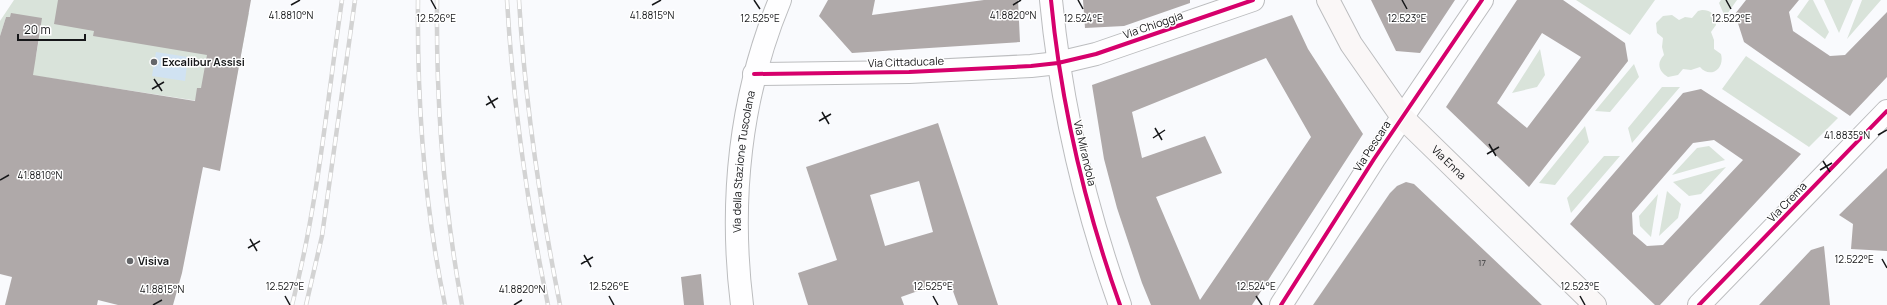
<svg xmlns="http://www.w3.org/2000/svg" width="1887" height="305" viewBox="0 0 1887 305" font-family="Manrope,sans-serif">
<rect width="100%" height="100%" fill="#f9fafd"/>
<!-- green -->
<path fill="#d9e3da" d="M14,0H168L249,13L231,106L29,75L36,56L40,33L10,17H6L0,36V21Z
M1576,0H1655L1630,35Z
M1721,0H1737L1725,17L1719,3Z
M1809,0H1813L1829,32L1825,39L1797,17Z
M1824,0H1853L1839,33Z
M1862,0H1881L1847,39Z
M1702,10C1712,10 1716,16 1716,25L1711,32L1714,40V49L1721,54C1725,69 1710,79 1700,67L1691,70L1683,69L1678,75L1668,77C1659,72 1656,63 1664,55L1662,47L1663,38L1657,33L1656,23L1663,16L1672,15L1679,20L1685,17L1692,18L1698,11Z
M1540,49L1545,75L1537,87L1512,93Z
M1746,56L1838,118L1809,147L1722,89Z
M1634,64L1639,77L1610,112L1595,111Z
M1662,87H1680L1632,143L1628,128Z
M1585,126L1589,142L1555,185L1539,183Z
M1709,146L1725,160L1672,175L1697,148Z
M1604,156H1620L1571,213L1567,198Z
M1726,167L1701,194L1689,196L1673,182Z
M1667,191L1681,204L1678,218L1659,236Z
M1658,194L1651,237L1640,226L1639,216Z"/>
<!-- water -->
<path fill="#d0e2f2" d="M156,52L188,57L185,81L152,76Z"/>
<!-- building -->
<path fill="#afa9a9" fill-rule="evenodd" d="M58,0H251L220,171L203,167L182,273L173,305H118L98,300L97,305H5L12,277L0,274V36L6,17H10L11,13L42,18L33,75L195,101L197,88H201L207,55L93,36L94,31L54,24Z
M828,0H875L872,15L984,0H1018L1020,42L852,53L819,16Z
M1083,0H1190V3L1124,26L1085,28Z
M1371,0H1455L1420,53L1396,51Z
M1517,0H1563L1625,43L1628,61L1529,187L1446,107ZM1542,33L1581,57L1527,128L1497,103Z
M1746,0H1799L1789,12L1793,31L1830,56L1845,55L1887,12V77L1850,116L1744,42L1735,14Z
M1292,15L1308,49L1363,134L1252,305H1151L1142,283L1117,208L1104,159L1092,85ZM1266,58L1311,137L1200,300L1156,197L1222,173L1205,136L1142,158L1132,112Z
M1701,89L1801,154L1660,305H1655L1570,224L1683,93ZM1714,140L1743,160L1663,245L1647,246L1633,234L1632,213L1693,143Z
M938,123L998,305H958L949,280L901,297L904,305H808L798,273L837,260L806,167ZM919,181L933,232L885,246L870,195Z
M1887,168V251L1851,249L1853,224L1839,215Z
M1406,182L1414,184L1542,305H1313L1390,193L1397,186Z
M1824,246L1830,305H1759L1811,250Z
M701,274L704,305H684L681,277Z"/>
<g fill="none" stroke-linecap="round" stroke-linejoin="round">
<!-- minor casing -->
<g stroke="#bcbdbf" stroke-width="24">
<g id="minor">
<path d="M1051,0C1061,104 1085,207 1120,305"/>
<path d="M754,74L909,72L1031,66L1058,63L1096,54L1253,0"/>
<path id="s1" d="M742,305C729,201 740,96 780,0"/>
<path d="M1281,305L1374,159L1482,0"/>
<path d="M1699,305L1887,111"/>
</g>
</g>
<!-- secondary casing -->
<g stroke="#bcbdbf" stroke-width="24">
<g id="secondary">
<path id="s2" d="M1328,0L1351,44L1402,117L1595,305"/>
</g>
</g>
<!-- minor -->
<use href="#minor" stroke="#fefeff" stroke-width="22"/>
<!-- secondary -->
<use href="#secondary" stroke="#faf7f7" stroke-width="22"/>
<!-- rail casing -->
<g stroke="#d3d3d3" stroke-width="4.5">
<path id="rail" d="M418,0C417,102 424,205 445,305
M437,0C436,104 443,202 462,305
M507,0C513,103 527,204 548,305
M519,0C525,103 540,204 560,305
M292,305C318,205 327,102 342,0
M306,305L322,236L355,0"/>
</g>
<!-- rail -->
<use href="#rail" stroke="#fff" stroke-width="3" stroke-dasharray="9" stroke-linecap="butt"/>
<!-- cycleway casing -->
<g stroke="#fff" stroke-width="6">
<path id="cycleway" d="M1051,0C1061,104 1085,207 1120,305
M754,74L909,72L1031,66L1058,63L1096,54L1253,0
M1281,305L1374,159L1482,0
M1699,305L1887,111"/>
</g>
<!-- cycleway -->
<use href="#cycleway" stroke="#d6006c" stroke-width="4"/>
</g>
<!-- ticks -->
<path fill="none" stroke="#161719" stroke-width="1.5" d="M431,0L436,9M754,0L760,9M1078,0L1083,9M1402,0L1407,9M1726,0L1731,9M291,5L300,0M652,5L661,0M1013,5L1021,0M154,79L162,91M152,89L164,82M488,96L495,108M486,105L498,98M822,112L829,124M819,121L831,114M1155,128L1162,140M1878,135L1887,130M1153,138L1165,130M1489,144L1496,156M1487,154L1499,147M1823,161L1830,172M1820,170L1832,163M0,180L9,175M250,239L257,251M248,248L260,241M584,255L591,267M1882,259L1887,268M581,264L593,257M285,296L290,305M609,296L614,305M933,296L938,305M1256,296L1262,305M1580,296L1585,305M153,305L162,300M514,305L522,300"/>
<!-- markers -->
<g fill="#656669" stroke="#fff" stroke-width="1.5">
<circle cx="154" cy="62" r="4"/>
<circle cx="130" cy="261" r="4"/>
</g>
<g text-anchor="middle" stroke-width="3" stroke-linejoin="round" paint-order="stroke">
<!-- number labels -->
<g font-size="9" fill="#3c3c3d">
<text x="1482" y="266">17</text>
</g>
<!-- street labels -->
<g font-size="11" fill="#161719" stroke="#fff">
<text transform="translate(1153 25) rotate(-19)" y="4">Via Chioggia</text>
<text transform="translate(906 62) rotate(-2)" y="4">Via Cittaducale</text>
<text transform="translate(1372 146) rotate(-57)" y="4">Via Pescara</text>
<text transform="translate(1085 153) rotate(77)" y="4">Via Mirandola</text>
<text dy="4" stroke="none"><textPath href="#s1" startOffset="144">Via della Stazione Tuscolana</textPath></text>
<text dy="4" stroke="none"><textPath href="#s2" startOffset="204">Via Enna</textPath></text>
<text transform="translate(1787 202) rotate(-46)" y="4">Via Crema</text>
</g>
<!-- poi labels -->
<g font-size="11" font-weight="bold" fill="#161719" stroke="#fff" text-anchor="start">
<text x="162" y="66">Excalibur Assisi</text>
<text x="138" y="265">Visiva</text>
</g>
</g>
<g font-size="10" text-anchor="middle" fill="#161719" stroke="#fff" stroke-width="3" stroke-linejoin="round" paint-order="stroke">
<text x="291" y="19">41.8810°N</text>
<text x="652" y="19">41.8815°N</text>
<text x="1013" y="19">41.8820°N</text>
<text x="436" y="22">12.526°E</text>
<text x="760" y="22">12.525°E</text>
<text x="1731" y="22">12.522°E</text>
<text x="1083" y="22">12.524°E</text>
<text x="1407" y="22">12.523°E</text>
<text x="1847" y="139">41.8835°N</text>
<text x="40" y="179">41.8810°N</text>
<text x="1854" y="263">12.522°E</text>
<text x="285" y="290">12.527°E</text>
<text x="609" y="290">12.526°E</text>
<text x="933" y="290">12.525°E</text>
<text x="1256" y="290">12.524°E</text>
<text x="1580" y="290">12.523°E</text>
<text x="162" y="293">41.8815°N</text>
<text x="522" y="293">41.8820°N</text>
</g>
<!-- scale -->
<path d="M18 34v6h67v-6" fill="none" stroke="#161719" stroke-width="2"/>
<text x="24" y="34" font-size="12" fill="#161719" stroke="#ffffff" stroke-width="3" paint-order="stroke">20 m</text>
</svg>
